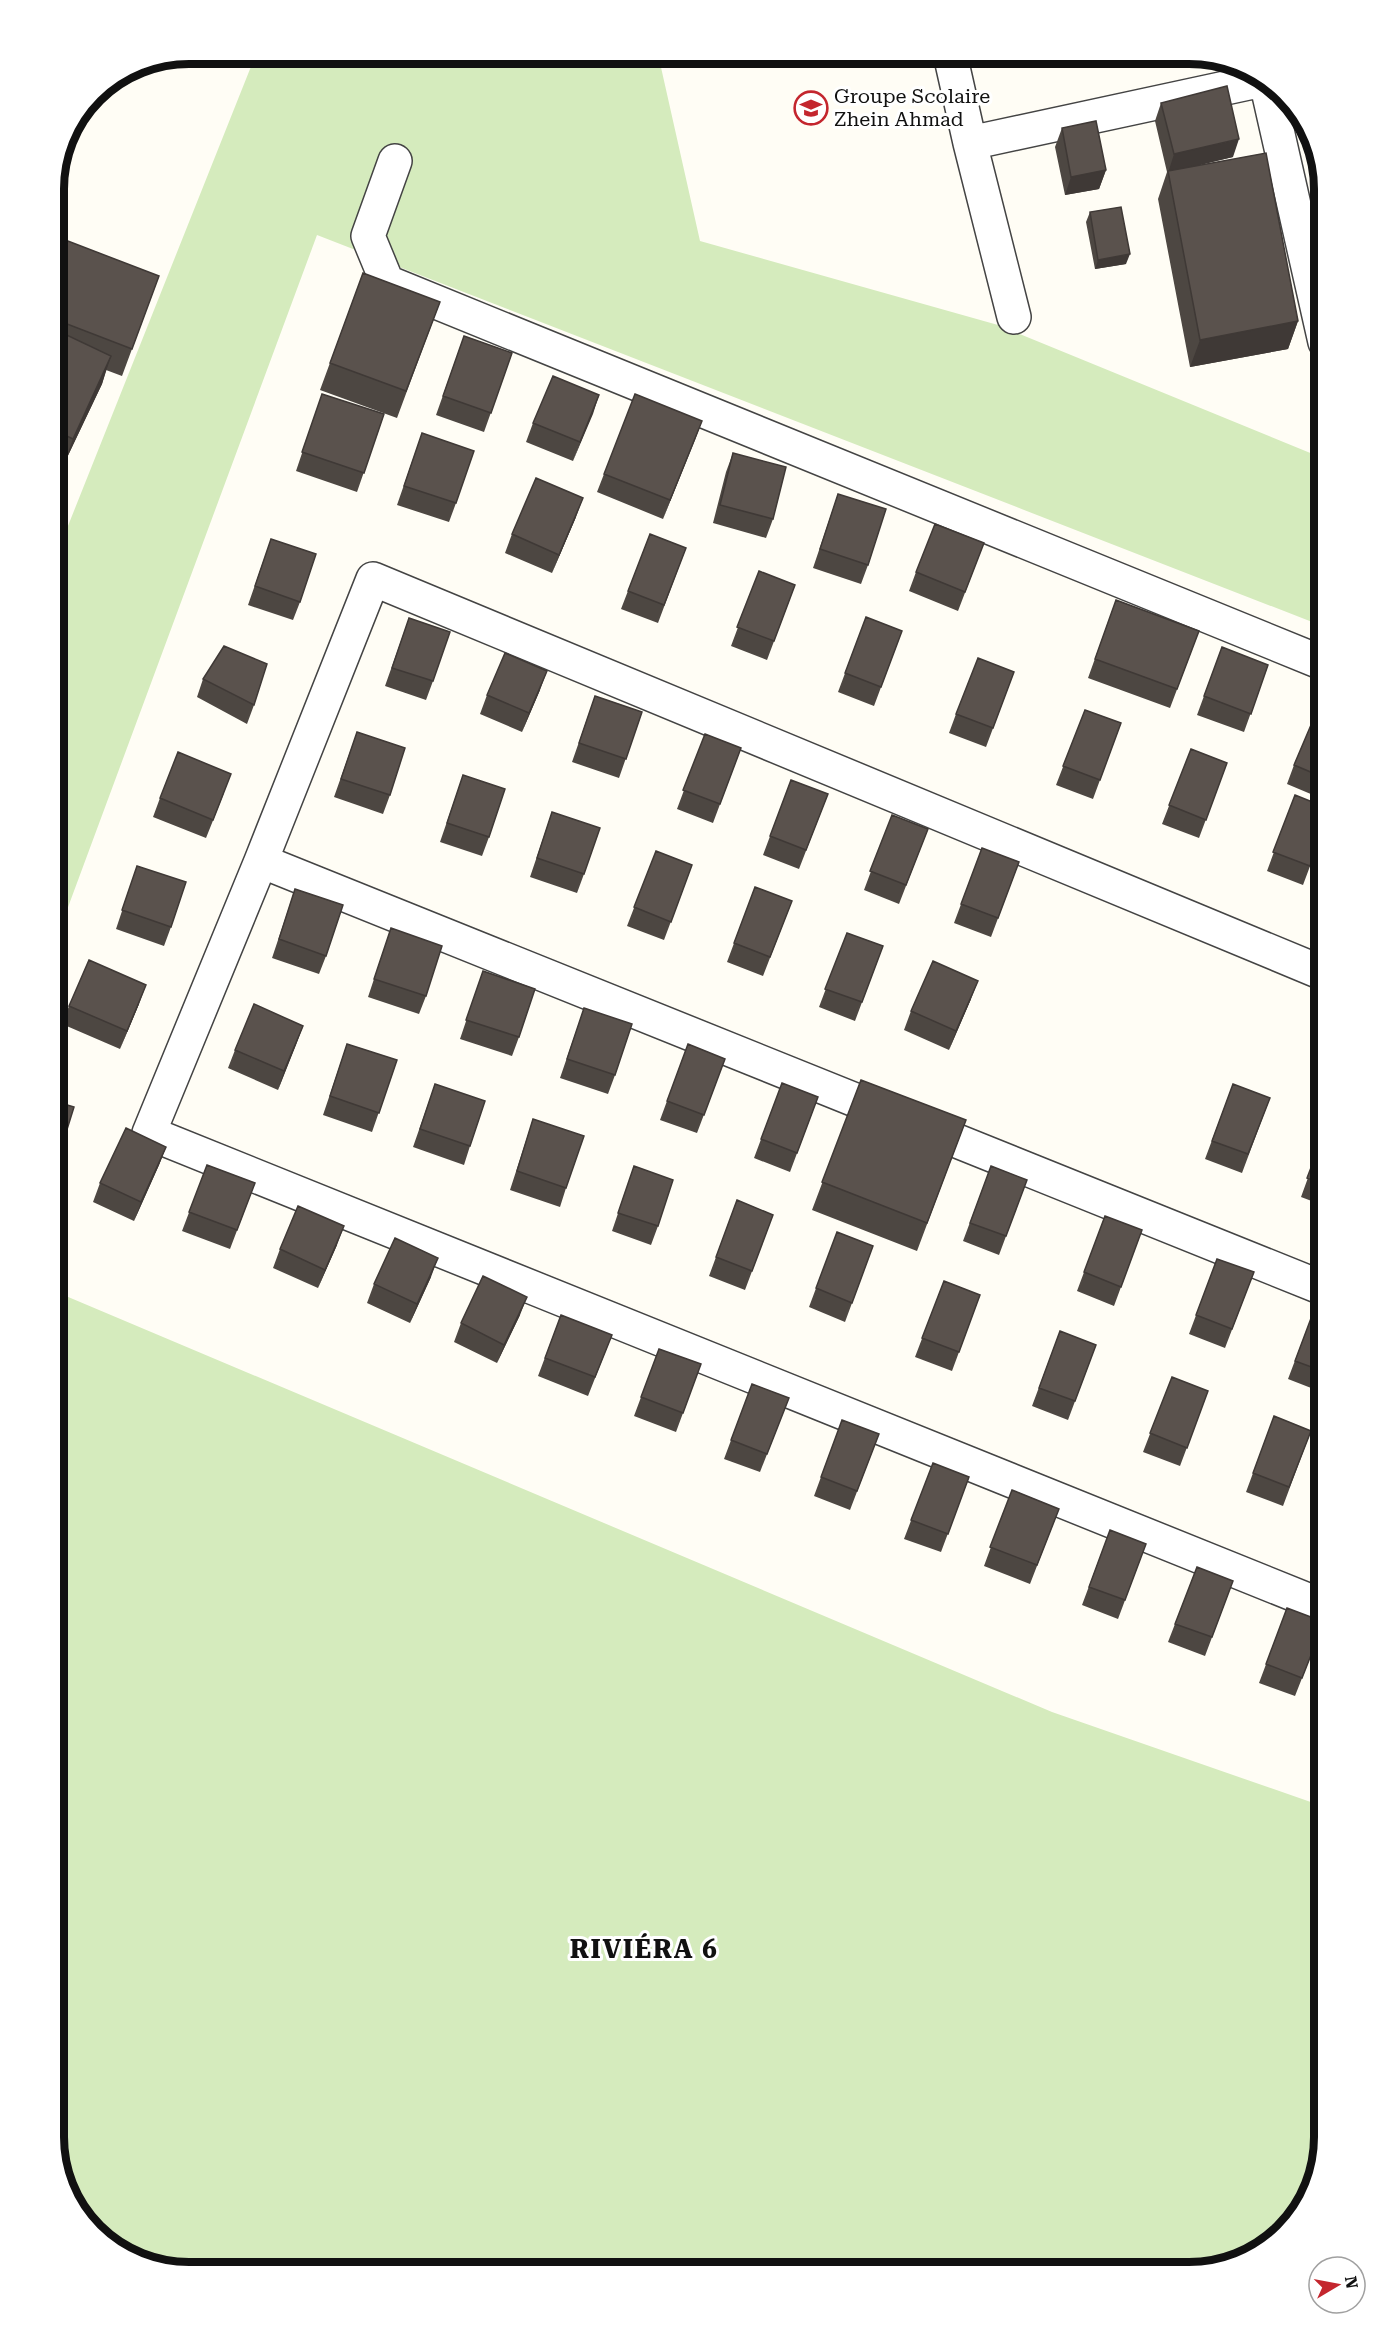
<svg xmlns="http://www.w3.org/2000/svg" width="1379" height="2327" viewBox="0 0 1379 2327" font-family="'Roboto Serif',serif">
<rect width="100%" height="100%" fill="#fffdf5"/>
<!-- green -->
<path fill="#d5ebbd" d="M256,54H658L700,241L998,325L1325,459V627L317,235L54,945V561Z
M54,1291L1052,1712L1325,1807V2138L1302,2212L1249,2259L1189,2273H181L115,2250L68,2197L54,2137Z"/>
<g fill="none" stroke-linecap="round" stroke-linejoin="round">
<!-- minor casing -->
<g stroke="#444" stroke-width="36">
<path id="minor" d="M950,54L970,143L1014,317
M1265,77L1325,342
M970,143L1267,79
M395,161L368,236L387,282L1325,664
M261,861L1325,1289
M1325,1607L149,1133L261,861L373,579L1325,974"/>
</g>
<!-- minor -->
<use href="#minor" stroke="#fff" stroke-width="33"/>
</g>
<!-- wall -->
<path fill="#4d4742" d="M1016,54H1067L1066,56L1019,67Z
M1161,103L1233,157L1198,165L1298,321L1288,349L1190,367L1158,199L1167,172L1155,121Z
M1062,128L1106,170L1099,189L1065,195L1055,147Z
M1090,212L1126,264L1095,269L1086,222Z
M54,253L159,276L122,376L106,370L102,384L63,466L54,462Z
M363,273L440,302L397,418L320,390Z
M464,336L512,353L484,432L436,415Z
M322,394L384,414L357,492L296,471Z
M599,395L573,461L526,442L533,423Z
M702,421L663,519L597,492L604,474Z
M422,433L456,503L449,522L397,505Z
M733,453L773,519L766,538L713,523L726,472Z
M838,494L868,565L861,584L813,568Z
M576,517L552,573L505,553L512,534Z
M650,534L686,548L658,623L621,609Z
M271,539L300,602L293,620L248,605Z
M984,543L958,611L909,591L916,572Z
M759,571L795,585L767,660L731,646Z
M1116,600L1199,631L1170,708L1088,678Z
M866,617L902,631L874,706L838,692Z
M409,618L433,681L426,700L385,686Z
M1222,647L1268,665L1244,732L1197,715Z
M1014,672L986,747L949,733L956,714Z
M203,679L254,705L247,724L197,697Z
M540,690L522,732L480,714L487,695Z
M1325,692V800L1287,784L1294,765Z
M595,696L642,712L619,778L572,762Z
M1085,710L1121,723L1093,799L1056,785Z
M357,732L390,795L383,814L334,797Z
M705,734L741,748L713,823L677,809Z
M1191,749L1227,763L1199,838L1162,824Z
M463,775L489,837L482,856L440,842Z
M791,780L828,794L799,869L763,855Z
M224,793L206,838L153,817L160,798Z
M1295,795L1325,826L1303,885L1267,871Z
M552,812L584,874L577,893L530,877Z
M892,815L928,829L899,904L864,890Z
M982,848L1019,862L991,937L954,923Z
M656,851L692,865L664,940L627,926Z
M137,866L171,927L164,946L116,929Z
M755,887L792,901L763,976L727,962Z
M295,889L326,956L319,974L272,958Z
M391,928L426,996L419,1014L368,997Z
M847,933L883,946L855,1021L819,1007Z
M483,971L519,1037L512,1056L460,1039Z
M971,999L949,1050L904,1030L911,1011Z
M139,1004L120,1049L62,1024L69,1006Z
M584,1008L615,1075L608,1094L560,1078Z
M303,1026L278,1090L228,1068L235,1050Z
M347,1044L397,1060L372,1132L323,1115Z
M688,1044L725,1059L697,1133L660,1120Z
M861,1080L966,1120L917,1251L812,1210Z
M782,1083L818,1097L790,1172L754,1158Z
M435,1084L470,1146L464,1165L413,1147Z
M1233,1084L1270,1098L1242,1173L1205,1159Z
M533,1119L566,1188L560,1207L510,1190Z
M1325,1131V1206L1301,1197Z
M166,1147L159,1165L134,1221L93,1202L100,1183Z
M207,1165L255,1183L230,1249L182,1231Z
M634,1166L658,1226L651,1245L612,1231Z
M991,1166L1027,1180L999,1255L963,1241Z
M737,1200L773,1215L745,1290L709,1276Z
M1105,1216L1142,1230L1114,1306L1077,1291Z
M837,1232L873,1246L845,1322L809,1307Z
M337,1245L318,1288L273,1268L280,1249Z
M1217,1259L1254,1272L1225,1348L1189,1334Z
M431,1277L410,1323L367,1303L374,1284Z
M944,1281L980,1295L952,1371L915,1357Z
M1316,1305L1325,1308V1391L1324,1393L1288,1379Z
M520,1315L497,1363L454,1342L461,1323Z
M561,1315L612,1335L588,1396L538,1376Z
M1060,1331L1096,1345L1068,1420L1032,1406Z
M659,1349L701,1364L676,1432L634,1416Z
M1172,1377L1208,1391L1180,1466L1143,1452Z
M752,1384L789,1398L760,1472L724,1459Z
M1274,1416L1311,1431L1283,1506L1246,1492Z
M842,1420L879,1434L850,1510L814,1496Z
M933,1463L969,1477L941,1552L904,1539Z
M1012,1490L1059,1509L1030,1584L984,1566Z
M1110,1530L1146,1544L1118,1619L1082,1605Z
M1197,1567L1233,1581L1205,1656L1168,1642Z
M1287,1608L1324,1622L1295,1696L1259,1683Z"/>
<!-- shaded-wall -->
<path fill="#3f3936" d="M1024,54H1067L1066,56L1019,67Z
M1239,139L1233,157L1168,173L1174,154Z
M1106,170L1099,189L1065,195L1071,177Z
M1130,254L1126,264L1095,269L1098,260Z
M1298,321L1288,349L1190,367L1200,340Z
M111,356L102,384L63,466L73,439Z
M599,395L593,414L573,461L580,442Z
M702,421L695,440L663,519L670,500Z
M583,498L576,517L552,573L559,555Z
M547,671L540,690L522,732L529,713Z
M978,981L971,999L949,1050L956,1031Z
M146,985L139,1004L120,1049L127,1031Z
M303,1026L296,1045L278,1090L284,1071Z
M166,1147L159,1165L134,1221L141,1202Z
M344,1226L337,1245L318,1288L325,1270Z
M438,1258L431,1277L410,1323L417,1304Z
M527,1297L520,1315L497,1363L504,1345Z"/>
<!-- building -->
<path fill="#5a524d" stroke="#3f3936" stroke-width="1.5" d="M1227,86L1239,139L1174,154L1161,103Z
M1096,121L1106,170L1071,177L1062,128Z
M1266,153L1298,321L1200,340L1168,171Z
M1121,207L1130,254L1098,260L1090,212Z
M60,238L159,276L132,349L54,319V253Z
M363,273L440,302L406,391L330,363Z
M54,329L111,356L73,439L54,430Z
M464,336L512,353L491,413L443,396Z
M553,376L599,395L580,442L533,423Z
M322,394L384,414L364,473L302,452Z
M635,394L702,421L670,500L604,474Z
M422,433L474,451L456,503L404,486Z
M733,453L786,467L773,519L720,505Z
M536,478L583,498L559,555L512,534Z
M838,494L886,509L868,565L820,549Z
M935,524L984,543L965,592L916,572Z
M650,534L686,548L664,605L628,591Z
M271,539L316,554L300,602L255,586Z
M759,571L795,585L774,641L737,627Z
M1116,600L1199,631L1177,689L1095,659Z
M866,617L902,631L881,687L845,673Z
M409,618L450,632L433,681L392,668Z
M224,646L267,664L254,705L203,679Z
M1222,647L1268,665L1251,714L1204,696Z
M505,653L547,671L529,713L487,695Z
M978,658L1014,672L993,728L956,714Z
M1325,692V778L1294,765Z
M595,696L642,712L626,759L579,743Z
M1085,710L1121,723L1100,780L1063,766Z
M357,732L405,748L390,795L341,779Z
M705,734L741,748L720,804L683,790Z
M1191,749L1227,763L1206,820L1169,805Z
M178,752L231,774L213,820L160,798Z
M463,775L505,789L489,837L447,823Z
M791,780L828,794L806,850L770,836Z
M1295,795L1325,807V825L1310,866L1273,852Z
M552,812L600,828L584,874L537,858Z
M892,815L928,829L906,885L870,871Z
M982,848L1019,862L998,918L961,904Z
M656,851L692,865L671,922L634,907Z
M137,866L186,882L171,927L122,910Z
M755,887L792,901L770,957L734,943Z
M295,889L343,905L326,956L279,939Z
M391,928L442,946L426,996L374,979Z
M847,933L883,946L862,1002L825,989Z
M89,960L146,985L127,1031L69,1006Z
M933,961L978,981L956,1031L911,1011Z
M483,971L535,989L519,1037L466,1020Z
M254,1004L303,1026L284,1071L235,1050Z
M584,1008L632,1024L615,1075L567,1059Z
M347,1044L397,1060L379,1113L330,1096Z
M688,1044L725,1059L704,1115L667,1101Z
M861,1080L966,1120L927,1223L822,1182Z
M782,1083L818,1097L797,1153L761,1139Z
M435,1084L485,1101L470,1146L420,1129Z
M1233,1084L1270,1098L1248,1154L1212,1141Z
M54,1101L74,1107L55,1168H54Z
M533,1119L584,1136L566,1188L517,1171Z
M126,1128L166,1147L141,1202L100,1183Z
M1325,1131V1185L1307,1178Z
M207,1165L255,1183L237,1230L189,1212Z
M634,1166L673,1180L658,1226L618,1213Z
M991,1166L1027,1180L1006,1236L970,1223Z
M737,1200L773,1215L752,1271L716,1257Z
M298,1206L344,1226L325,1270L280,1249Z
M1105,1216L1142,1230L1121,1287L1084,1272Z
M837,1232L873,1246L852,1303L816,1288Z
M395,1238L438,1258L417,1304L374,1284Z
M1217,1259L1254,1272L1232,1329L1196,1315Z
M483,1276L527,1297L504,1345L461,1323Z
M944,1281L980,1295L959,1352L922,1338Z
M1316,1305L1325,1308V1372L1295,1361Z
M561,1315L612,1335L595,1377L545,1358Z
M1060,1331L1096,1345L1075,1401L1039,1388Z
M659,1349L701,1364L683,1413L641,1397Z
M1172,1377L1208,1391L1187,1448L1150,1433Z
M752,1384L789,1398L767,1454L731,1440Z
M1274,1416L1311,1431L1289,1487L1253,1473Z
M842,1420L879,1434L857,1491L821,1477Z
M933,1463L969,1477L948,1534L911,1520Z
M1012,1490L1059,1509L1037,1565L990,1547Z
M1110,1530L1146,1544L1125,1600L1089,1587Z
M1197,1567L1233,1581L1212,1637L1175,1624Z
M1287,1608L1324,1622L1302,1678L1266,1664Z"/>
<!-- icons -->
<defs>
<g id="school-ring" transform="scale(1.725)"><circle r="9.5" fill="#fff" stroke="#c4262e" stroke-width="1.5"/><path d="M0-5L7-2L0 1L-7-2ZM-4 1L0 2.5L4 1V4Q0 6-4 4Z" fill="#c4262e"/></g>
</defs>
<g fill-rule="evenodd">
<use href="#school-ring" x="811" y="108"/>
</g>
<g text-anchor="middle" stroke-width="6" stroke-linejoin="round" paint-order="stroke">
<!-- poi labels -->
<g font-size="20" fill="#111" stroke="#fff" text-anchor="start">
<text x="834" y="103">Groupe Scolaire<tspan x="834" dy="23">Zhein Ahmad</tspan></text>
</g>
<!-- district labels -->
<g font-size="26" font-weight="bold" letter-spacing="1.5" fill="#111" stroke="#fff">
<text x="644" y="1958">RIVIÉRA 6</text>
</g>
</g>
<!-- crop -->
<path d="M0 0H1379V2327H0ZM189 64H1189A125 125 0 0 1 1314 189V2137A125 125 0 0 1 1189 2262H189A125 125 0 0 1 64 2137V189A125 125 0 0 1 189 64Z" fill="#fff" fill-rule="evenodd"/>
<path fill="none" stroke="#111" stroke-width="8" d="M189 64H1189A125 125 0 0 1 1314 189V2137A125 125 0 0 1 1189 2262H189A125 125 0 0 1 64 2137V189A125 125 0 0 1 189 64Z"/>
<!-- north arrow -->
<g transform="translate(1337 2285) rotate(80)"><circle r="28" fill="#ffffff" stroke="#a0a0a0" stroke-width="1.5"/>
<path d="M0-4.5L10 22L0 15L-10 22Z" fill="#c4262e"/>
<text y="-9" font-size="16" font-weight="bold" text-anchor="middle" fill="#111111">N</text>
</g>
</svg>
